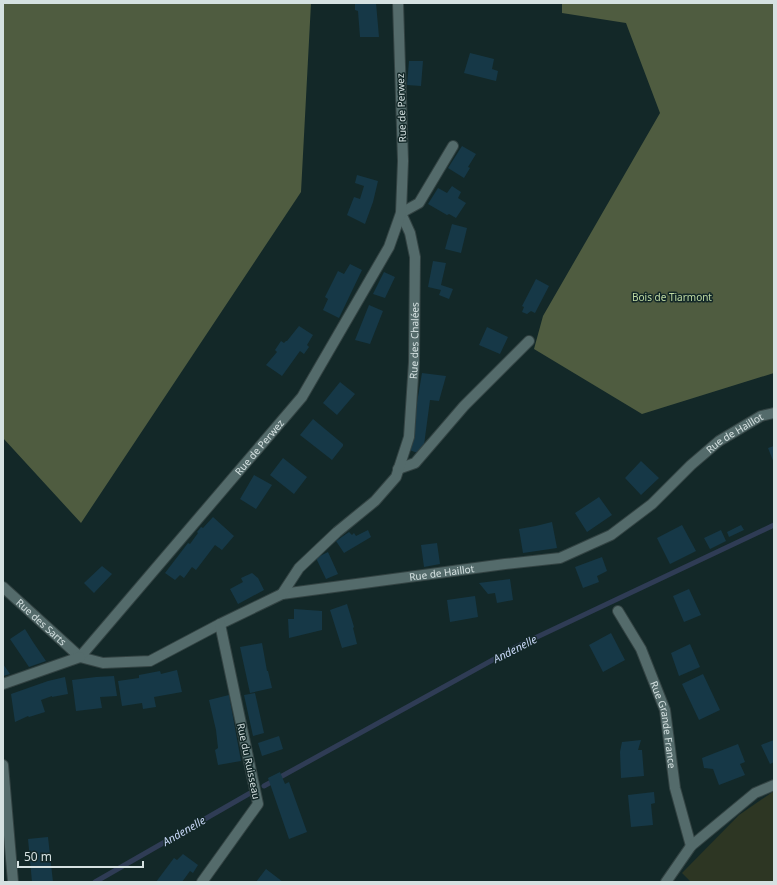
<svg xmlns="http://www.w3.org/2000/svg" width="777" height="885" viewBox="0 0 777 885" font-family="'Noto Sans',sans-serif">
<rect width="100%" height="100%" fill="#132828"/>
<!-- green -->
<path fill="#2d3623" d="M774,791V882H691L682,873L739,815Z"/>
<!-- forest -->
<path fill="#4f5c40" d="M3,3H311L301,192L81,523L3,438Z
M562,3H774V373L642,414L534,349L543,316L660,113L626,23L562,13Z"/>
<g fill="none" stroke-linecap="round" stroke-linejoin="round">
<!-- stream -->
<path stroke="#2f3c55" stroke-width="5" d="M264,786L518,646L774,525
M95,882L252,792"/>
</g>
<!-- building -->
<path fill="#163847" d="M355,3H376L379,37H360L358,11L355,10Z
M470,53L494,59L492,69L498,71L496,81L464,73Z
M409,61H423L421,86L407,85Z
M462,146L476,154L468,167L470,168L464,178L448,168Z
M357,175L378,181L373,202L365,224L347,215L354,197L360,199L364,186L355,183Z
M452,186L461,192L458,198L466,203L456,218L449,214L447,215L428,204L438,188L447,193Z
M452,224L467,228L461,253L445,249Z
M433,261L446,263L441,285L453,289L449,299L439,295L441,290L428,287Z
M350,264L362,270L339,318L323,310L328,299L325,297L338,271L344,274Z
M384,272L395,277L385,298L373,294Z
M536,279L549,286L535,313L531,311L527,314L522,312L524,307L522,306Z
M369,305L383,311L370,344L355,340Z
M299,326L313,335L307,345L309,347L304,354L300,351L282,376L266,365L277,352L275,350L281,341L284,343L286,341H287Z
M487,327L508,337L500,354L479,345Z
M422,373L446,376L439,401L430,400L424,445L418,453L409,450Z
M340,382L355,394L337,415L323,403Z
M313,419L343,444V446L332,460L300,435Z
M774,446V463L768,448Z
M283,458L307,477L294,494L270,475Z
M641,461L659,478L641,495L625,478Z
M254,475L272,485L256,509L240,499Z
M599,497L612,515L587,532L575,513Z
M213,517L234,536L222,550L215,545L196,570L192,567L184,578L180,575L175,580L165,573L188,543L190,544L198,533L197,532L201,527L203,528Z
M552,522L557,548L523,553L519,529L536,526Z
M682,525L696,551L670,564L657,538Z
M741,525L744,530L729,537L727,532Z
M368,530L371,537L344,553L336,541L349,532L352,535L354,533L356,536Z
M721,530L726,541L710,549L704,538Z
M437,543L440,564L424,567L421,545Z
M328,552L338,574L326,579L316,558Z
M602,557L607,571L597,576L599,582L583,588L575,567Z
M102,566L112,574L94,593L84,583Z
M252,573L258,578L264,590L238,604L230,589L243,582L241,578Z
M510,579L513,600L497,603L495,593L488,594L479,583Z
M689,589L701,615L684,622L673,596Z
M475,596L478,617L450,622L447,600Z
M347,604L354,627L353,628L357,644L342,648L330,610Z
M294,609L322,611V630L289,638L288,619H294Z
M25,629L33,642L46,661L29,667L10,639Z
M611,633L625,660L603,672L589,645Z
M262,643L267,671H268L272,688L250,693L240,647Z
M690,644L700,667L679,676L671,653Z
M3,664L10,674L3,676Z
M177,670L182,692L154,697L156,707L143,709L142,703L122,706L118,681L139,678V675L160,671L161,674Z
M703,674L720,710L699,720L682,684Z
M114,676L117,696L100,697L102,708L76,711L72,680L96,677Z
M65,677L68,694L52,697V696L41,700L45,712L29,717L28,716L15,722L11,694L48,681Z
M255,693L264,733L253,736L244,695Z
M229,695L241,761L218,765L215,750L218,748L216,730L209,700Z
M279,736L283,749L262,756L258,743Z
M641,740L638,750H642L644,776L621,778L620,752L622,742Z
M774,740V762L770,764L761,745Z
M738,744L745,762L740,764L745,775L719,785L713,769L704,768L702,758Z
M280,772L285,784L289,782L307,832L289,839L268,778Z
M654,792L655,803L651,804L653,825L631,827L628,795Z
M48,837L53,882H32L28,839Z
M183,854L198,865L193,873L190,871L182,882H156L174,858L177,860Z
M266,869L283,882H256Z"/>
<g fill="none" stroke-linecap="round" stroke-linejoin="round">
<!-- minor casing -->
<g stroke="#334343" stroke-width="12">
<g id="minor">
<path d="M398,469L415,463L464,406L529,341"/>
<path id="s1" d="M3,587L80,657L103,663L150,661L220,624L282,594L505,564L560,558L611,535L652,504L691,465L719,441L761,416L774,413"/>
<path id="s2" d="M282,594L299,568L337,532L375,501L396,477L409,437L414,362L415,257L410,233L401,213L419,203L453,146"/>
<path id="s3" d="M618,611L641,649L665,710L675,788L691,846"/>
<path id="s4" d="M80,657L302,397L389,247L401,213L403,161L398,3"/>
<path d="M3,684L80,657"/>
<path d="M3,765L13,882"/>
<path d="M202,882L258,804L220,624"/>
<path d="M666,882L691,846L755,793L774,785"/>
</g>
</g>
<!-- minor -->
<use href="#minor" stroke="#546b6b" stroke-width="10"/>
</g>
<g text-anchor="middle" stroke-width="3" stroke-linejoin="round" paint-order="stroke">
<!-- street labels -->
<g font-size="10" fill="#d5e1e1" stroke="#132828">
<text transform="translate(401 108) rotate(-92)" y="4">Rue de Perwez</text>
<text dy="4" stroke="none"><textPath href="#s2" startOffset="303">Rue des Chalées</textPath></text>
<text dy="4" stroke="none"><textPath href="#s1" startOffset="820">Rue de Haillot</textPath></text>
<text dy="4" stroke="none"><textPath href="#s4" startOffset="276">Rue de Perwez</textPath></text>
<text dy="4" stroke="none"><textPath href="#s1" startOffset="484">Rue de Haillot</textPath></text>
<text dy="4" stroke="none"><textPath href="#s1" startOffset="52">Rue des Sarts</textPath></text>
<text dy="4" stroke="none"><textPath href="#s3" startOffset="124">Rue Grande France</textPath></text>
<text transform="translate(249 761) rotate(78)" y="4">Rue du Ruisseau</text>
</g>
<!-- park labels -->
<g font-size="10" fill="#c1dba4" stroke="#132828">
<text x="672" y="301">Bois de Tiarmont</text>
</g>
<!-- water labels -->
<g font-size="11" font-style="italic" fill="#c6d6f5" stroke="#132828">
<text transform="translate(515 649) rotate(-27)" y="4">Andenelle</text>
<text transform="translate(184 831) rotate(-30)" y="4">Andenelle</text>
</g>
</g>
<!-- border -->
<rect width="777" height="885" fill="none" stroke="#d5e1e1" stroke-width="8"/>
<!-- scale -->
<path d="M18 861v6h125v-6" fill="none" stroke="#d5e1e1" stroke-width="2"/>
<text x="24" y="861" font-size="12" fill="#d5e1e1" stroke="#132828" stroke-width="3" paint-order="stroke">50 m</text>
</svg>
